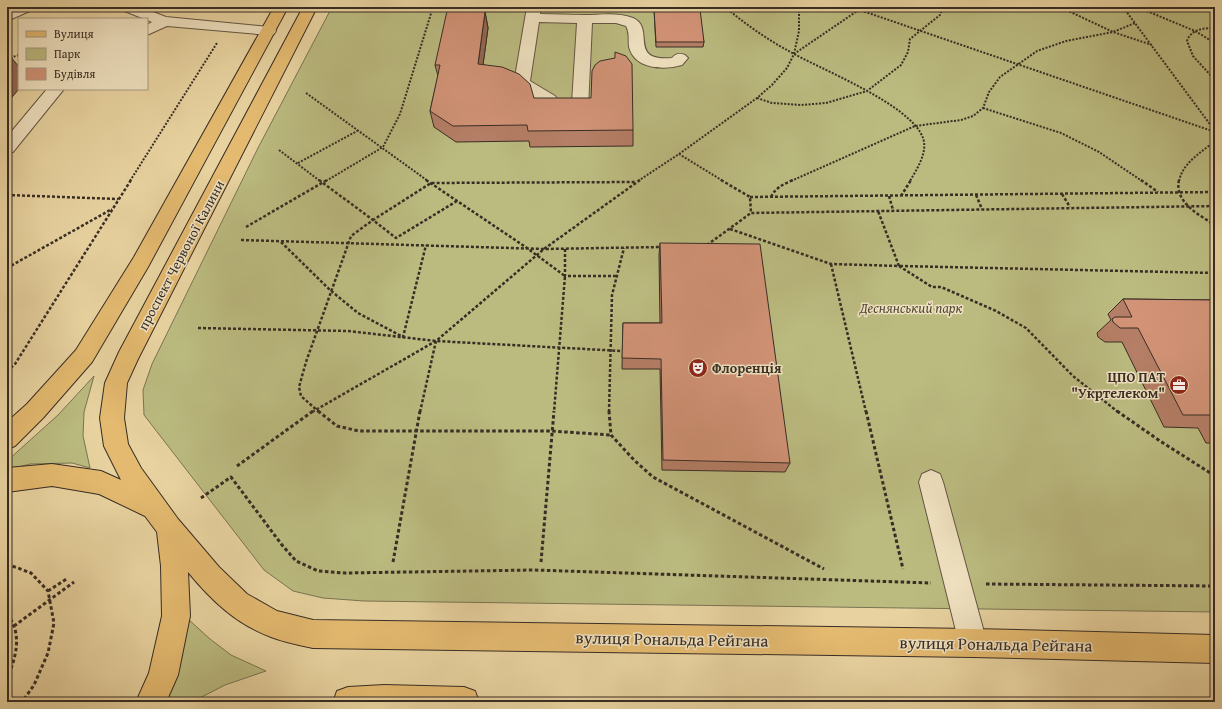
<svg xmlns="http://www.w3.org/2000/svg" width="1222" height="709" viewBox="0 0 1222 709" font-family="'Gentium Book Plus',serif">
<rect width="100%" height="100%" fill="#e8d3a0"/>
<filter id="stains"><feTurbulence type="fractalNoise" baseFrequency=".005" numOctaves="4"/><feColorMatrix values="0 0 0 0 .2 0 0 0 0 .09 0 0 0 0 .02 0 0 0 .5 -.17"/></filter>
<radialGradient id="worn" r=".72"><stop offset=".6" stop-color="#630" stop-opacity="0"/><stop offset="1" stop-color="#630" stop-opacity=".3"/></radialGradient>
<!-- green -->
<path fill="#bbbb80" stroke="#7a7452" d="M332,7H1215V612L364,601L323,598L293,591L264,570L144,415L143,390L152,364L258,148Z
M94,376L84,412L83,436L90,468L72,463L30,464L7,470V461L58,415Z
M188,619L210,639L231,655L266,671L225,685L192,702H164Z"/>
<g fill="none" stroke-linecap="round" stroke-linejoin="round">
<!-- minor casing -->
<g stroke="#645644" stroke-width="2">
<path id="minor" d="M16,7H34L32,10L7,21V11Z
M120,7H140L166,17L269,27L274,28L276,31L274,34L269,35L167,26L147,35V25L152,22L122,10Z
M527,7H541L540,14C555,14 569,15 584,15C600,15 618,12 633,18C656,28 627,62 672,58C676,53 680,53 685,55L688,58L682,65C665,70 635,70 629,47C628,40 630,33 626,26L616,23H592L588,108L586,112L580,113H555L549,112L543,104L516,86L514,83ZM539,22L577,23L572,103H560L555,96L530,81Z
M47,89H64L13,152L7,154V137Z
M931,470L940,474L943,482L987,643L983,653L973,657L963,653L959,643L919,482L922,474Z"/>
</g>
<!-- major casing -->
<g stroke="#382d25" stroke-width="2">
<path id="major" d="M274,7H288L148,267L92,362L43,418L15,446L7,449V422L27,404L76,350L134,257Z
M303,7H317L138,359L127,383L124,418L128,444L141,468L178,519L219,567L247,594L277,611L313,620L973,629L1215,635V663L973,657L313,648C299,645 284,642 271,637C236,624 211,600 188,572L190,616L178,675L166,702H136L149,673L162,616L161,566L157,532L145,516L99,494L52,486L7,492V468L52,464L101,471L121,480L104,446L100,418L105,383L119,352Z
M384,685L464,687L475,691L479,702H333L337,691L348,687Z"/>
</g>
<!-- path-far2 -->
<path stroke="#382d25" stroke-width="2" stroke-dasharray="2 1.5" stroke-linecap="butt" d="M725,7C744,23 765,38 787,50C819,69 911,104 923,138C928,152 917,169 910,181
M851,7L1215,132
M1060,7L1113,32L1152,45
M1123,7L1215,131
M1137,7L1195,31L1215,43
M1215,28C1204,28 1191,29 1187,41L1193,56L1215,80
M794,54L799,31V7
M7,59L19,55
M306,93L428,181
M757,98L772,103L801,105L826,103L867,91L901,65L908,52L910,39L940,15L943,7
M983,108L1061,133L1099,152L1142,181
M279,150L320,181
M679,154L757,98L772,85L787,68L794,54L863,7
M298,163L359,130
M130,181L217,43
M326,181L383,147L400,114L433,7
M638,181L679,154L723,181
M791,181L915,126L961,120L973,116L983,108L989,92L1000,77L1037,51L1066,41L1113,32L1135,23
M1179,181C1183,162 1202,152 1215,141"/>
<!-- path-far1 -->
<path stroke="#382d25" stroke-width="2.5" stroke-dasharray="3 2" stroke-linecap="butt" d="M319,180L373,220L351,236L306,362L299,387L301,396L319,412
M426,180L527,248L565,276L554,412
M721,180L750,197L751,213L1215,206
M1141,180L1158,192
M1179,180C1174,202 1199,215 1215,225
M1062,194L1070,207
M7,195L118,199
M976,195L982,209
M889,196L893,210
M901,196L911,180
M750,197L1215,192
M771,197C776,187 784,184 793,180
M457,201L396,238L373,220L431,183L636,182
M246,227L327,180
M730,229L831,264L899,266L878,211
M241,240L544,249L662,247
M281,242L330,290L358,313L403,337L426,245
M707,245L751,213
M565,249V276H617
M831,264L866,412
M899,266L932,287H941L996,311L1026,328L1073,376L1118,412
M900,266L1215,273
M7,268L112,209
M198,328L348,331L436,341L622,351
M7,371L15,364L131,180
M312,412L436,341L544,249L640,180
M420,412L436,341
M609,412L612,295L624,248"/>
<!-- path -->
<path stroke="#382d25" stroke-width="3" stroke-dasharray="3.5 2.5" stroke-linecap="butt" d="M318,411L337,426L359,431H551L611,435
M609,411L611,435L634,460L653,477L824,569
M866,411L903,569
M1117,411L1160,441L1215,476
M237,466L313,411
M201,498L231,477L282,545L296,561L318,571L345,573L534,570L931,583
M393,562L420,411
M541,562L554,411
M7,564L31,573L48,591L54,623L48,653L34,685L22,702
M986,584L1215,586
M48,591L68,578
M7,614C23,634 16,657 7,679
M14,626L74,582"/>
<!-- minor -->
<use href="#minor" fill="#f0e2c1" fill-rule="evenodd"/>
<!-- major -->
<use href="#major" fill="#e4ba70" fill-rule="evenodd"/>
</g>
<!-- wall -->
<path fill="#b57e66" stroke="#382d25" d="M659,7H696L704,42L703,47H656L654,9H659Z
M485,12L488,28L483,64L534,98L633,130V146L530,147L529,141L456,142L434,127L430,111L438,76L435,65Z
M660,243L790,463L785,472L662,470L660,369H622L623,323H660L659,255Z
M1123,299L1215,300V443H1206L1198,428L1164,427L1122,342H1105L1098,337L1097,333L1111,320L1108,314Z"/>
<!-- shaded-wall -->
<path fill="#936753" stroke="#382d25" d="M485,12L488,28L481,80L478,64Z
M7,52L19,67V89L7,103Z"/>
<!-- building -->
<path fill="#d29377" stroke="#382d25" d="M449,7H473L480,8L485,12L478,64L502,67L519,74L530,84L534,98H591L592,71L595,65L600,61L615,58V52L626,56L632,64L633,130L528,131L527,125L453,126L430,111L440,65H435L447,11Z
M660,7H696V9H700L704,42H656L654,9H660Z
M660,243L760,244L790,463L663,460L661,359L622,358L623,323H662Z
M1123,299L1215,300V415H1183L1138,328H1120L1113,322L1112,319L1115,317H1132Z"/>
<!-- icons -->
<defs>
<g id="theatre-disc" transform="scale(1)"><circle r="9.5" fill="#8f2418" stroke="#f0e2c1"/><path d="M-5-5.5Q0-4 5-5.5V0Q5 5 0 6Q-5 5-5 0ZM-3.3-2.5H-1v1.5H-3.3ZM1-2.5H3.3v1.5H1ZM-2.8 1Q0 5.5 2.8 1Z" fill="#fff"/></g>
<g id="office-disc" transform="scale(1)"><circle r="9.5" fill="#8f2418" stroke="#f0e2c1"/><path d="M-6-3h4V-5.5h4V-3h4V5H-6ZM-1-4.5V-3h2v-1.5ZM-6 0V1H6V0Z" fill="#fff"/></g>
</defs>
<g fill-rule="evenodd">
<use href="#theatre-disc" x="698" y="368"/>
<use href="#office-disc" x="1179" y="385"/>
</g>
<g text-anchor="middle" stroke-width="3" stroke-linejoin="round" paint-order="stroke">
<!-- street labels -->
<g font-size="14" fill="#382d25" stroke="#f0e2c1">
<text transform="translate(181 255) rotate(-62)" y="5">проспект Червоної Калини</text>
</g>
<!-- park labels -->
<g font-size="14" font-style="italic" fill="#524937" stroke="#f0e2c1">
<text x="911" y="313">Деснянський парк</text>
</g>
<!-- poi labels -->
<g font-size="14" font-weight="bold" fill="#382d25" stroke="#f0e2c1" text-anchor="start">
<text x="712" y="373">Флоренція</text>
<text x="1165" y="382" text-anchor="end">ЦПО ПАТ<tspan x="1165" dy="16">"Укртелеком"</tspan></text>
</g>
<!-- near-street labels -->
<g font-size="17" fill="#382d25" stroke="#f0e2c1">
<text transform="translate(672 639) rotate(1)" y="6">вулиця Рональда Рейгана</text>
<text transform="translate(996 644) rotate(1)" y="6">вулиця Рональда Рейгана</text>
</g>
</g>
<!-- margin -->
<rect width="1222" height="709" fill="none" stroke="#e8d3a0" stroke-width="24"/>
<rect x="8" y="8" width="1206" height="693" fill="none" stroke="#382d25" stroke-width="2"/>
<rect x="12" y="12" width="1198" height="685" fill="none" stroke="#382d25"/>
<!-- legend -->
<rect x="18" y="18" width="130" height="72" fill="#f0e2c1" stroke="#a69a83"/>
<rect x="26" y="31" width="20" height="6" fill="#e4ba70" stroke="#a69a83"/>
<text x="54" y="38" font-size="12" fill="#382d25">Вулиця</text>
<rect x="26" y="48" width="20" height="12" fill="#bbbb80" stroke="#a69a83"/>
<text x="54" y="58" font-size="12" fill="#382d25">Парк</text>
<rect x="26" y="68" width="20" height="12" fill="#d29377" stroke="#a69a83"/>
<text x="54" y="78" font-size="12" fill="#382d25">Будівля</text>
<rect width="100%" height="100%" filter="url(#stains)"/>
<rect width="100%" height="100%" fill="url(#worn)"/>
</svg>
